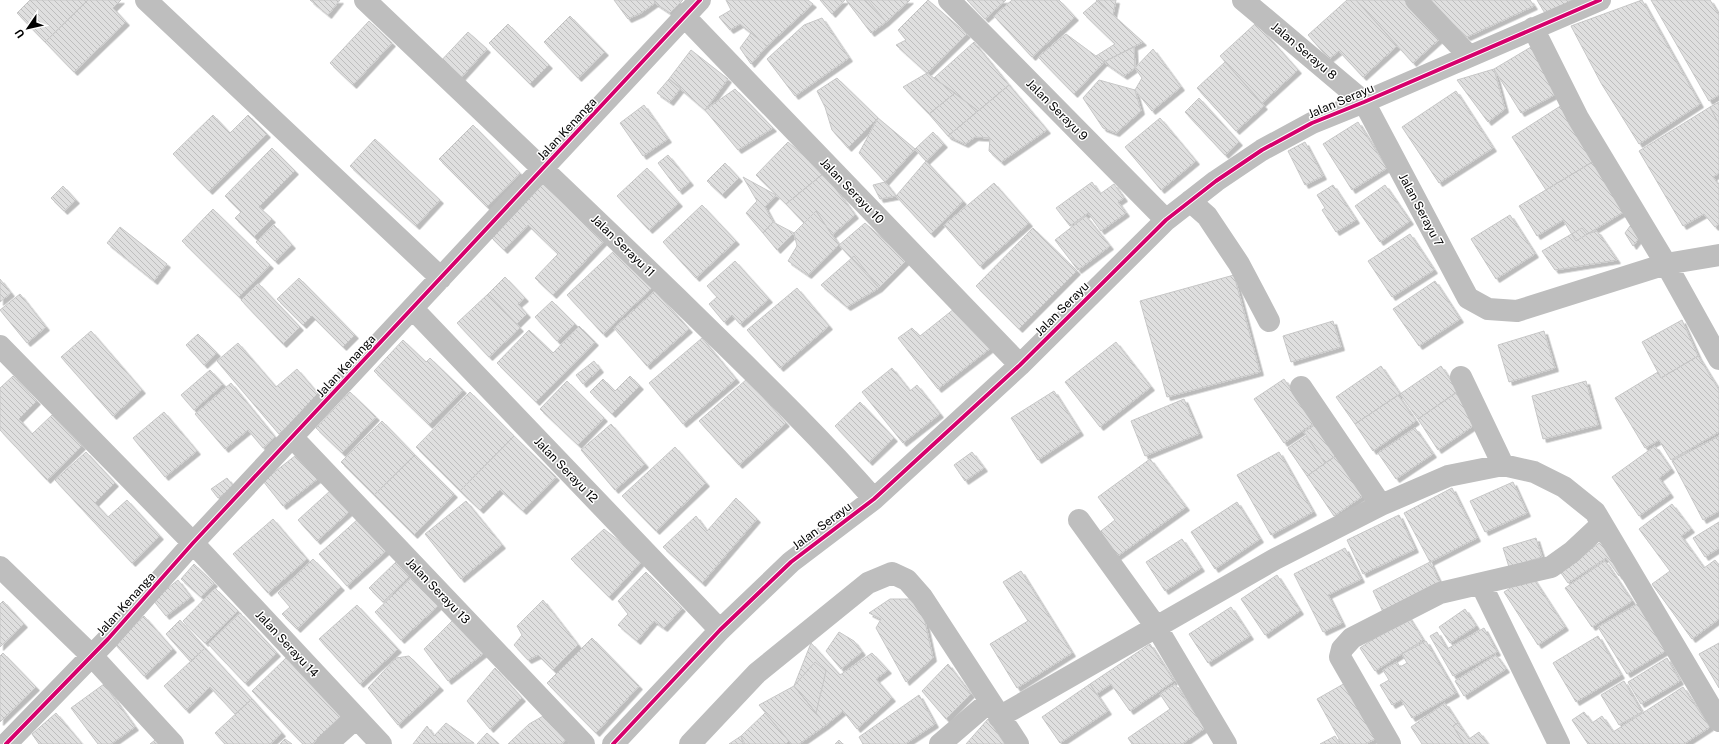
<svg xmlns="http://www.w3.org/2000/svg" width="1719" height="744" viewBox="0 0 1719 744" font-family="'Public Sans',sans-serif">
<defs>
<pattern id="building-back-hatch" width="6" height="6" patternUnits="userSpaceOnUse"><rect width="6" height="6" fill="#dfdfdf"/><path d="M-1 5l2 2M0 0l6 6M5-1l2 2" fill="none" stroke="#bebebe"/></pattern>
<filter id="shadow"><feDropShadow dx="3.5" dy="3.5" stdDeviation="0" flood-color="#0004"/></filter>
</defs>
<rect width="100%" height="100%" fill="#fff"/>
<!-- building -->
<path fill="url(#building-back-hatch)" stroke="#c7c7c7" filter="url(#shadow)" d="M30,0H88L45,42L17,13Z
M88,0H121L113,8L126,22L74,72L45,42Z
M310,0H340L328,15Z
M614,0H654L655,3L641,13L628,19Z
M654,0H683L670,13L655,3Z
M726,0H808L813,4L767,46L740,24L730,30L719,17L731,10Z
M820,0H845L832,14Z
M846,0H868L886,22L871,33Z
M865,0H910L886,22Z
M928,0L967,34L927,73L896,45L906,40L898,30Z
M967,0H1006L985,19Z
M1012,0H1059L1075,17L1032,57L994,16Z
M1096,0H1116L1113,15L1097,1Z
M1347,0H1356L1397,46L1363,77L1339,51L1329,59L1308,35Z
M1356,0H1413L1444,35L1413,63Z
M1427,0H1530L1534,6L1467,37Z
M1537,0H1572L1546,15Z
M1642,0L1700,104L1639,144L1601,83L1571,26Z
M1651,0H1710L1719,15V95L1709,101Z
M1097,1L1113,15L1143,42L1104,62L1096,56L1115,44L1083,13Z
M570,16L605,52L578,78L544,42Z
M822,18L849,58L795,96L767,59L804,25Z
M369,21L392,43L353,85L330,63Z
M1256,23L1298,70L1262,103L1220,56Z
M508,24L549,65L530,84L489,43Z
M468,32L487,49L457,82L438,64Z
M751,33L767,46L751,64L740,48Z
M1066,34L1104,62L1074,94L1038,57Z
M974,42L1009,85L978,111L934,78Z
M1134,47L1135,68L1124,76L1104,62Z
M1531,47L1556,94L1521,113L1494,69Z
M1153,49L1181,87L1152,111L1135,90L1142,78L1135,68Z
M691,50L728,79L705,110L669,79Z
M1225,62L1264,106L1236,131L1197,88Z
M1494,69L1505,109L1488,122L1457,80Z
M927,73L955,93L929,114L903,87Z
M837,78L878,118L848,148L832,130L825,107L817,91Z
M669,79L681,88L670,102L657,93Z
M1099,80L1135,90L1141,111L1116,133L1103,128L1083,98Z
M1009,85L1047,130L1001,162L989,151L990,138L975,137L965,144L948,136Z
M735,89L773,128L738,150L705,110Z
M1456,91L1493,148L1439,183L1402,127Z
M955,93L978,111L948,136L929,114Z
M1199,98L1239,142L1225,155L1185,112Z
M1719,102V124L1710,107Z
M644,105L668,139L643,156L620,123Z
M1562,105L1599,158L1546,190L1512,137Z
M1710,107L1719,124V173L1713,177L1718,184L1719,183V224L1715,227L1704,214L1683,226L1639,151Z
M213,115L230,133L248,115L267,134L209,191L173,154Z
M878,118L915,149L885,182L859,153Z
M1160,118L1196,161L1161,190L1125,147Z
M1358,122L1387,168L1352,190L1323,144Z
M473,125L520,173L487,207L439,159Z
M933,132L944,144L926,161L915,149Z
M375,139L440,200L416,226L350,166Z
M788,142L824,173L786,204L756,175Z
M1305,142L1323,176L1305,185L1288,151Z
M272,148L295,171L259,207L272,219L254,237L235,218L241,212L225,196Z
M668,155L690,182L679,191L658,163Z
M1599,158L1630,208L1576,241L1563,220L1537,236L1519,206Z
M926,161L963,201L931,234L896,196Z
M725,163L739,178L722,195L707,181Z
M647,168L679,203L649,230L617,196Z
M824,173L855,215L832,235L816,211L804,223L786,204Z
M743,177L776,195L765,207L773,222L763,233L746,213L757,201Z
M541,182L604,241L553,295L535,278L558,254L528,225L504,250L490,236Z
M885,182L896,196L880,199L873,185Z
M1092,182L1100,194L1114,184L1124,198L1118,202L1126,213L1101,231L1088,213L1070,226L1056,208Z
M994,183L1029,223L980,266L944,225Z
M1333,185L1356,220L1336,232L1322,210L1325,208L1317,195Z
M1385,185L1410,221L1380,242L1355,206Z
M63,186L76,200L64,211L51,198Z
M702,205L736,241L696,278L663,242Z
M213,209L270,265L239,297L182,241Z
M816,211L839,245L808,275L788,261L797,246L794,233Z
M1510,215L1535,254L1496,279L1471,239Z
M1086,216L1110,246L1078,270L1055,240Z
M773,222L794,233L777,250L763,233Z
M1633,222L1643,233L1633,246L1625,233Z
M865,223L907,260L879,288L839,245Z
M274,225L292,245L275,261L256,242Z
M120,227L167,264L154,281L107,243Z
M1033,228L1077,271L1019,329L976,286Z
M1582,228L1587,234L1597,231L1617,260L1555,270L1542,251Z
M1410,234L1434,270L1392,297L1368,261Z
M616,249L652,288L603,334L567,295Z
M854,256L879,288L847,307L821,285Z
M735,261L769,299L740,324L732,315L724,322L709,304L717,297L707,286Z
M1234,275L1260,372L1167,397L1140,301Z
M505,277L525,298L518,304L527,314L517,324L488,294Z
M299,278L355,335L343,347L312,316L303,325L277,299Z
M0,279L11,293L0,302Z
M1435,281L1460,319L1419,346L1393,309Z
M258,283L300,327L283,344L241,300Z
M797,288L829,326L780,368L747,330Z
M655,291L689,329L647,366L614,328Z
M20,294L46,327L27,343L0,310Z
M488,294L520,328L489,357L457,323Z
M552,301L575,324L557,341L535,317Z
M959,305L992,347L938,389L898,338L912,328L920,336Z
M1682,320L1698,356L1661,378L1642,342Z
M1333,321L1341,347L1291,362L1283,336Z
M579,326L595,342L536,402L497,363L529,330L553,353Z
M91,331L142,390L113,416L61,357Z
M1544,331L1555,368L1509,382L1498,345Z
M198,334L217,353L204,365L186,345Z
M702,338L736,379L683,424L649,383Z
M403,340L426,362L430,358L463,390L429,425L374,371Z
M1116,342L1151,387L1100,427L1065,382Z
M238,343L276,387L297,369L321,397L279,434L217,361Z
M1698,356L1719,390V432L1671,460L1659,440L1645,448L1615,398L1658,372L1661,378Z
M594,361L600,369L583,384L576,375Z
M1381,366L1400,394L1355,424L1336,397Z
M1441,366L1458,391L1418,419L1400,394Z
M892,368L910,391L917,385L940,414L903,443L862,392Z
M210,370L223,384L194,410L181,395Z
M13,376L37,401L19,419L32,434L52,415L82,446L47,480L0,430V388Z
M630,376L640,386L612,414L590,392L603,379L615,391Z
M747,379L786,423L739,465L699,421Z
M1284,379L1314,423L1284,443L1254,399Z
M567,381L604,418L578,445L540,409Z
M1586,381L1598,425L1543,439L1532,396Z
M231,383L275,437L263,448L248,430L225,449L195,414Z
M1054,391L1080,432L1038,460L1011,418Z
M350,392L376,417L342,453L316,428Z
M470,392L514,436L460,491L416,447Z
M1456,393L1476,424L1438,450L1418,419Z
M1398,395L1416,421L1373,451L1355,424Z
M1184,399L1199,434L1145,456L1131,421Z
M860,402L894,438L869,462L835,426Z
M164,412L197,451L165,477L133,438Z
M382,421L415,455L374,495L341,462Z
M1319,422L1340,453L1325,463L1304,432Z
M611,424L645,464L615,490L581,450Z
M1415,428L1433,454L1396,479L1378,453Z
M514,436L556,477L523,511L500,490L480,510L460,491Z
M1306,436L1325,463L1307,476L1288,448Z
M1719,436V511L1703,520L1672,461Z
M1655,446L1671,469L1659,478L1670,494L1639,516L1612,477Z
M675,447L706,483L656,531L622,496Z
M86,452L115,483L95,503L108,517L127,500L160,536L132,563L55,480Z
M300,452L320,477L283,506L263,481Z
M972,452L984,468L965,481L954,465Z
M1279,452L1313,512L1271,535L1237,475Z
M1340,453L1367,493L1334,516L1307,476Z
M415,455L454,494L414,535L374,495Z
M1150,459L1186,507L1115,558L1097,534L1115,520L1098,497Z
M227,478L234,487L218,498L211,489Z
M1513,482L1527,513L1485,532L1470,501Z
M1452,488L1477,538L1430,562L1404,513Z
M331,490L350,511L317,541L298,520Z
M736,498L757,519L702,583L663,547L696,516L707,531Z
M466,501L502,545L461,579L425,534Z
M1237,502L1260,539L1215,569L1191,532Z
M1672,504L1691,529L1681,536L1704,568L1715,560L1719,565V619L1692,639L1652,584L1670,571L1639,529Z
M1399,515L1415,549L1363,574L1347,540Z
M273,519L307,559L268,593L233,554Z
M358,519L387,550L347,586L319,554Z
M1719,522V548L1705,557L1693,538Z
M604,529L643,560L609,597L571,559Z
M1536,538L1542,557L1509,567L1503,548Z
M1607,538L1628,570L1619,576L1606,558L1568,583L1559,570Z
M1182,539L1201,568L1165,591L1146,562Z
M1345,548L1361,579L1328,595L1342,623L1323,632L1294,574Z
M313,559L341,587L297,629L282,614L290,607L278,593Z
M398,560L412,574L383,602L369,588Z
M1605,561L1632,601L1592,627L1565,588Z
M1430,562L1441,585L1384,614L1373,591Z
M194,564L214,583L201,597L181,579Z
M1021,571L1072,653L1017,688L990,644L1028,621L1003,582Z
M646,572L682,608L664,628L654,621L637,641L618,625L628,614L618,601Z
M1277,575L1300,611L1265,635L1241,599Z
M1531,575L1565,627L1538,645L1504,592Z
M412,577L438,606L401,640L375,612Z
M178,580L191,597L166,616L153,600Z
M215,588L238,611L205,643L183,621Z
M890,599H920L933,658L906,682L876,628L881,619L869,613Z
M543,600L578,645L553,670L538,655L528,660L514,645L522,635L517,626Z
M3,601L24,624L0,647V604Z
M1639,603L1667,650L1627,674L1598,627Z
M357,605L398,649L360,684L319,639Z
M1231,607L1250,636L1208,663L1189,634Z
M1465,609L1476,626L1450,643L1439,627Z
M240,613L277,653L245,683L208,644Z
M144,616L173,649L144,676L114,643Z
M1408,616L1423,640L1375,671L1360,648Z
M180,620L205,648L191,662L166,634Z
M453,620L484,653L448,681L424,649Z
M1484,628L1497,652L1453,676L1430,636L1437,632L1447,649Z
M839,632L854,641L862,652L841,669L826,651Z
M1598,636L1621,675L1576,702L1553,663Z
M592,638L639,686L596,733L547,683Z
M1426,641L1456,693L1412,718L1401,700L1392,705L1380,685L1389,680L1383,670L1397,662L1400,667L1407,663L1402,654Z
M811,643L840,675L872,653L888,670L876,679L892,698L857,729L843,711L826,725L794,686Z
M1719,643V688L1699,654Z
M1150,644L1174,681L1130,711L1111,684L1096,694L1090,684Z
M205,648L252,699L235,714L210,687L186,710L164,686Z
M3,653L36,687L0,722V656Z
M1496,655L1506,669L1464,696L1455,681Z
M288,656L343,714L312,744H303L252,691Z
M409,656L440,687L398,725L368,688L396,658Z
M1667,658L1680,681L1641,704L1628,682Z
M815,662L826,671L816,713L794,686Z
M948,664L971,694L946,719L922,691Z
M495,668L522,698L490,729L467,701Z
M1624,681L1642,712L1619,725L1601,695Z
M1347,682L1377,738L1365,744H1342L1317,699Z
M104,684L135,727L111,744H98L71,708Z
M1090,684L1108,711L1060,743L1042,717Z
M1175,684L1205,728L1182,744H1132L1128,738L1170,709L1160,694Z
M794,686L826,725L799,744H791L759,705Z
M1683,687L1710,727L1684,744H1588L1572,720L1584,712L1592,723L1602,716L1613,732Z
M919,695L935,724L905,744H863L859,737Z
M252,699L282,733L270,744H225L215,733Z
M1445,703L1458,723L1453,726L1464,744H1422L1411,727Z
M56,713L82,744H39L32,734Z
M765,713L789,741L786,744H743L741,736Z
M545,715L571,735L561,744H508L529,724Z
M988,719L1005,744H966Z
M446,723L474,743L413,744L427,726L434,736Z
M1458,723L1469,739L1479,732L1488,744H1464L1453,726Z
M487,733L499,744H477Z
M741,736L745,744H729Z
M1335,736L1340,744H1320Z
M159,737L164,744H150Z
M285,739L292,744H280Z
M839,740L843,744H835Z"/>
<g fill="none" stroke-linecap="round" stroke-linejoin="round">
<!-- minor -->
<path stroke="#bebebe" stroke-width="22" d="M146,0L441,278
M365,0C469,99 573,197 676,297C743,363 812,428 874,499
M949,0L1166,220
M1243,0L1364,102L1468,298L1488,309L1517,311L1666,264L1719,255
M1416,0L1469,56
M685,17L1020,365
M1533,28L1578,118L1666,264L1719,359
M1190,201L1207,216L1239,264L1269,321
M413,309L720,630
M0,346L193,543L381,744
M1461,377L1503,465
M1301,387L1381,505
M293,438L584,744
M1079,520L1157,628L1226,744
M0,567L92,656L173,744
M1481,584L1559,744
M999,717L1275,559L1381,505L1448,476L1503,465L1534,472L1564,487L1595,512L1719,721
M6,744L108,639L193,543L700,0
M327,744L356,718
M613,744L720,630L791,562L874,499L1020,365L1166,220L1216,181L1262,150L1312,123L1364,102L1600,0
M690,744L757,673L868,583L892,573L907,580L922,597L1018,744
M940,744L989,702
M1390,744L1340,657L1342,649L1352,638L1440,593L1551,567L1572,552L1602,524"/>
<!-- cycleway casing -->
<g stroke="#fff" stroke-width="6">
<path id="cycleway" d="M6,744L108,639L193,543L700,0
M613,744L720,630L791,562L874,499L1020,365L1166,220L1216,181L1262,150L1312,123L1364,102L1600,0"/>
</g>
<!-- cycleway -->
<use href="#cycleway" stroke="#d6006c" stroke-width="4"/>
</g>
<g text-anchor="middle" stroke-width="3" stroke-linejoin="round" paint-order="stroke">
<!-- street labels -->
<g font-size="12" fill="#000" stroke="#fff">
<text transform="translate(1304 51) rotate(40)" y="4">Jalan Serayu 8</text>
<text transform="translate(1341 101) rotate(-23)" y="4">Jalan Serayu</text>
<text transform="translate(1057 110) rotate(45)" y="4">Jalan Serayu 9</text>
<text transform="translate(567 129) rotate(-47)" y="4">Jalan Kenanga</text>
<text transform="translate(852 191) rotate(46)" y="4">Jalan Serayu 10</text>
<text transform="translate(1421 210) rotate(62)" y="4">Jalan Serayu 7</text>
<text transform="translate(623 246) rotate(44)" y="4">Jalan Serayu 11</text>
<text transform="translate(1062 309) rotate(-45)" y="4">Jalan Serayu</text>
<text transform="translate(346 366) rotate(-47)" y="4">Jalan Kenanga</text>
<text transform="translate(566 470) rotate(46)" y="4">Jalan Serayu 12</text>
<text transform="translate(822 526) rotate(-37)" y="4">Jalan Serayu</text>
<text transform="translate(438 591) rotate(46)" y="4">Jalan Serayu 13</text>
<text transform="translate(126 604) rotate(-48)" y="4">Jalan Kenanga</text>
<text transform="translate(287 644) rotate(47)" y="4">Jalan Serayu 14</text>
</g>
</g>
<!-- north arrow -->
<g transform="translate(28 28) rotate(236)" stroke="#ffffff" stroke-width="3" paint-order="stroke">
<path d="M0-3L7 15L0 10L-7 15Z" fill="#000000"/>
<text y="-6" font-size="11" font-weight="bold" text-anchor="middle" fill="#000000">U</text>
</g>
</svg>
